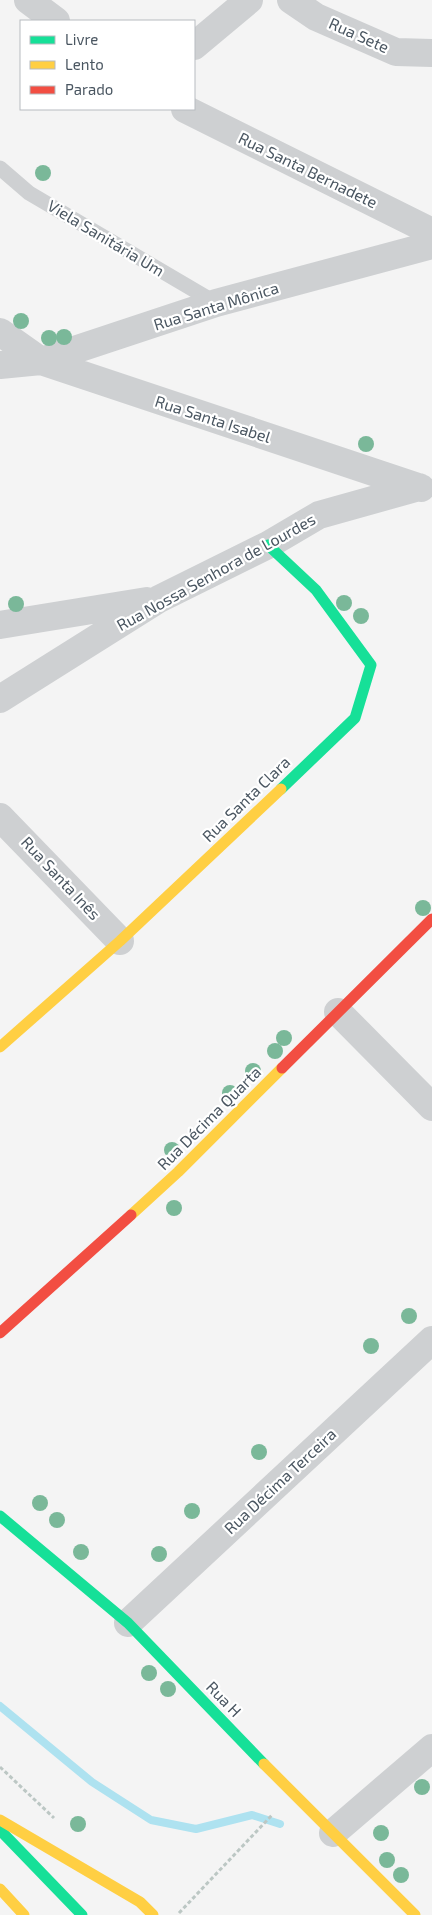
<svg xmlns="http://www.w3.org/2000/svg" width="432" height="1915" viewBox="0 0 432 1915" font-family="'Exo 2',sans-serif">
<rect width="100%" height="100%" fill="#f4f4f4"/>
<g fill="none" stroke-linecap="round" stroke-linejoin="round">
<!-- stream -->
<path stroke="#aee2f0" stroke-width="8" d="M0,1706L92,1782L151,1820L196,1829L252,1815L280,1824"/>
<!-- path -->
<path stroke="#bcc7c4" stroke-width="3" stroke-dasharray="4 2.5" stroke-linecap="butt" d="M0,1767L54,1818
M179,1913L273,1814"/>
<!-- lane -->
<path stroke="#ced0d2" stroke-width="15" d="M0,168L29,193L216,303"/>
<!-- street -->
<path stroke="#ced0d2" stroke-width="28" d="M28,0L56,21
M291,0L316,17L396,52L432,53
M194,46L249,0
M185,109L432,232
M0,332L41,361L421,488
M0,365L41,361L216,303L432,245
M0,625L147,601
M0,699L159,599L268,545L319,515L419,487
M0,817L120,941
M338,1012L432,1107
M128,1623L432,1340
M333,1833L432,1748"/>
<!-- fast -->
<path stroke="#16e098" stroke-width="11" d="M268,545L316,590L371,665L355,718L281,789
M0,1516L128,1623L264,1764
M1,1831L82,1915"/>
<!-- slow -->
<path stroke="#ffcf43" stroke-width="11" d="M0,1047L120,941L281,789
M131,1215L178,1172L282,1068
M264,1764L415,1915
M0,1820L140,1902L153,1915
M0,1889L24,1915"/>
<!-- jam -->
<path stroke="#f24e42" stroke-width="11" d="M282,1068L432,919
M0,1333L131,1215"/>
</g>
<!-- trees -->
<g fill="#7ab899">
<circle cx="43" cy="173" r="8"/>
<circle cx="21" cy="321" r="8"/>
<circle cx="64" cy="337" r="8"/>
<circle cx="49" cy="338" r="8"/>
<circle cx="366" cy="444" r="8"/>
<circle cx="344" cy="603" r="8"/>
<circle cx="16" cy="604" r="8"/>
<circle cx="361" cy="616" r="8"/>
<circle cx="423" cy="908" r="8"/>
<circle cx="284" cy="1038" r="8"/>
<circle cx="275" cy="1051" r="8"/>
<circle cx="253" cy="1071" r="8"/>
<circle cx="230" cy="1093" r="8"/>
<circle cx="172" cy="1150" r="8"/>
<circle cx="174" cy="1208" r="8"/>
<circle cx="409" cy="1316" r="8"/>
<circle cx="371" cy="1346" r="8"/>
<circle cx="259" cy="1452" r="8"/>
<circle cx="40" cy="1503" r="8"/>
<circle cx="192" cy="1511" r="8"/>
<circle cx="57" cy="1520" r="8"/>
<circle cx="81" cy="1552" r="8"/>
<circle cx="159" cy="1554" r="8"/>
<circle cx="149" cy="1673" r="8"/>
<circle cx="168" cy="1689" r="8"/>
<circle cx="422" cy="1787" r="8"/>
<circle cx="78" cy="1824" r="8"/>
<circle cx="381" cy="1833" r="8"/>
<circle cx="387" cy="1860" r="8"/>
<circle cx="401" cy="1875" r="8"/>
</g>
<g text-anchor="middle" stroke-width="4.5" stroke-linejoin="round" paint-order="stroke">
<!-- street labels -->
<g font-size="16" fill="#4a5661" stroke="#fff">
<text transform="translate(359 35) rotate(24)" y="6">Rua Sete</text>
<text transform="translate(308 170) rotate(26)" y="6">Rua Santa Bernadete</text>
<text transform="translate(106 238) rotate(31)" y="6">Viela Sanitária Um</text>
<text transform="translate(216 306) rotate(-17)" y="6">Rua Santa Mônica</text>
<text transform="translate(213 419) rotate(18)" y="6">Rua Santa Isabel</text>
<text transform="translate(216 572) rotate(-29)" y="6">Rua Nossa Senhora de Lourdes</text>
<text transform="translate(246 799) rotate(-44)" y="6">Rua Santa Clara</text>
<text transform="translate(61 878) rotate(47)" y="6">Rua Santa Inês</text>
<text transform="translate(209 1118) rotate(-45)" y="6">Rua Décima Quarta</text>
<text transform="translate(280 1481) rotate(-43)" y="6">Rua Décima Terceira</text>
<text transform="translate(224 1699) rotate(46)" y="6">Rua H</text>
</g>
</g>
<!-- legend -->
<rect x="20" y="20" width="175" height="90" fill="#ffffff" stroke="#b7bbc0"/>
<rect x="30" y="36" width="25" height="8" fill="#16e098" stroke="#b7bbc0"/>
<text x="65" y="45" font-size="15" fill="#4a5661">Livre</text>
<rect x="30" y="61" width="25" height="8" fill="#ffcf43" stroke="#b7bbc0"/>
<text x="65" y="70" font-size="15" fill="#4a5661">Lento</text>
<rect x="30" y="86" width="25" height="8" fill="#f24e42" stroke="#b7bbc0"/>
<text x="65" y="95" font-size="15" fill="#4a5661">Parado</text>
</svg>
